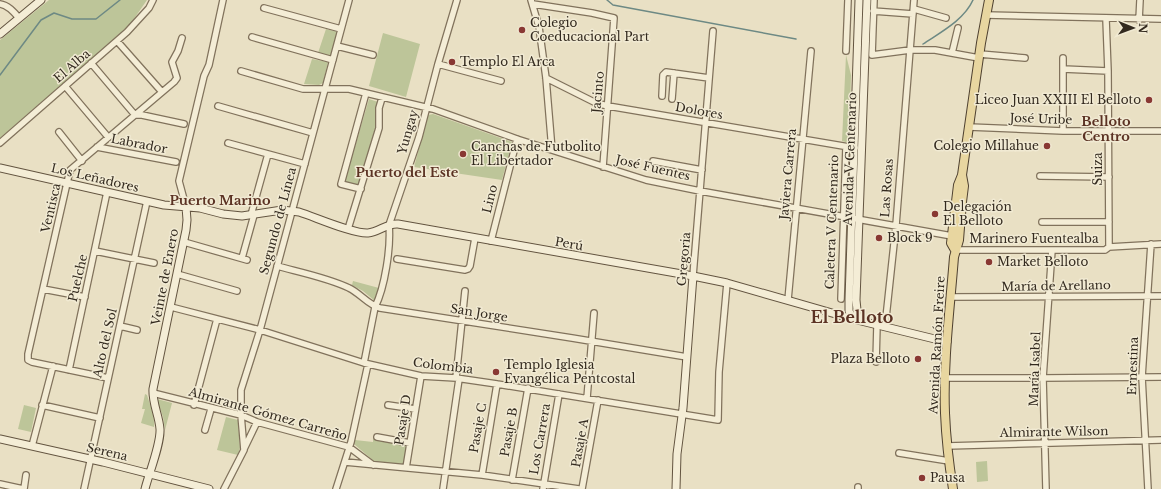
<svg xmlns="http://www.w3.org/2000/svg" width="1161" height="489" viewBox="0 0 1161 489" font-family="'Libre Baskerville',serif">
<rect width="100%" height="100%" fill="#e9e0c4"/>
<!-- green -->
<path fill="#bdc599" d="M49,0H147L129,26L0,138V40Z
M326,29L338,32L331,56L318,53Z
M383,33L420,44L406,97L369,86Z
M846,55L851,75L849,143L842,141Z
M312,59L328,62L323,83L319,85L304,84Z
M369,99L378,102L377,121L359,185L356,186L347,183L345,180Z
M433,114L512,142L502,180L414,167L428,115Z
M353,281L379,288L377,299L375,301L363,291L352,285Z
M145,394L147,395C150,405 155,416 154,427L141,423L145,409H142Z
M157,399L172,403L165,430L163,417Z
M24,405L36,408L31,432L18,429Z
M226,417L238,420L240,448L238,455L217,450Z
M373,439L407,444L405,466L375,462L354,444L355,440L373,442Z
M987,461L988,481L977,482L976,462Z"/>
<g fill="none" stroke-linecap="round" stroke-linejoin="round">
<!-- stream -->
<path stroke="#6d8984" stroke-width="1.5" d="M607,0L613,5L796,39
M923,44C941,32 964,20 973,0
M0,75L41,20L54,13L72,19H96L120,0"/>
<!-- street casing -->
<g stroke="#81725c" stroke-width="8">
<path id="street" d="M531,0L539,27L546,78L552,150
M874,0L872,55L910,50H935L979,58
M0,4C8,5 14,12 19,18
M533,4L592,13L614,18L603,167
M264,8L341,29
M914,9L946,18
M873,11L913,14
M986,15L1161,19
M1106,19L1108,71L1109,247
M1139,20L1140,0
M252,37L333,60
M117,41L162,92
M337,46L373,55
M846,51L848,0
M952,53L958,28
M980,54L1025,58
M91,63L135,115H142L184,124
M438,64L501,81
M1063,69L1108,71
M241,71L303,89H349L433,109L517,139L646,180L700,191L952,236
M546,78L596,103L608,106L855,148
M65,86L108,137
M662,96L663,75L666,72L709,78
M672,99L674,73
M218,106L313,133
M969,127L1063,131H1161
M1063,131V58
M59,132L82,161
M0,143L127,32L149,8L153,0
M228,143L305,164
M97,147L176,162
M653,161L702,170
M1040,176L1109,177
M361,189L341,184L366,93
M186,207L179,181L204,76L209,65L223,0
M251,215L268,154
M1042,222H1109
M348,229L379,128V108L382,98
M491,241L517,139
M184,242L247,260
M955,250H1105L1109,247L1161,244
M95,251L154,263
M242,258L254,215
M397,259L465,270L468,269L470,266L475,238
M277,266C299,272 329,278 349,288C360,293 368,305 380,308L572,338L687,357
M177,274L237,291
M693,276L713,31
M43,289L85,297
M951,297L1161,296
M841,299L846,147
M788,300L811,51
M171,307L260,330L364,363L421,376L456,378L497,384L718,420L719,372L727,283
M120,326L137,330
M885,327L896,225L914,0
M876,362L877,325
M364,363L375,307C385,287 391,247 389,225L419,137L438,64L457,0
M69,370L107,192
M108,378L32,362L28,360V354L70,170L174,82L177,78L172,62L178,51L182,38
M456,378L465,291
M945,378H1043L1161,377
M153,393L241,415L257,422L349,447L373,465
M587,398L594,313
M42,405L100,418
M194,405L217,319
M388,405L415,409
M205,430L211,409
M377,437L410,443
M32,446L53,366
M947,446L1161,440
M244,449L257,422
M899,453L949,461
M345,462L482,475L579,489
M406,468L421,376
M482,475L497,384
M512,480L528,388
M0,484L23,489
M858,487V489
M24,489L26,475
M84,489L147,201
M224,489L244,450L241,415V390L260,330L349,0
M336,489L351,442L368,364
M443,489L459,379
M543,489L559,394
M582,489L598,400
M1046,489L1043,378L1052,250
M1148,489L1142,377L1151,244"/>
</g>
<!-- secondary casing -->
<g stroke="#635440" stroke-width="9">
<path id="secondary" d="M0,34L41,0
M0,168L164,205L200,208L223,214L242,216L282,210L299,212C315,217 353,234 368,233C379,232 387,223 398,224L693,276L727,283L853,319L947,342
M853,319L849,311V299L859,0
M858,320L856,300L867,0
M0,439L103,462L209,489
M145,489C149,473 161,444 160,429C159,415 152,403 153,389L186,230L187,220L186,207
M676,489L677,454L683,408L693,276"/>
</g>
<!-- primary casing -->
<g stroke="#4f4130" stroke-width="10">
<path id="primary" d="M955,250L951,243L958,185L962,175L981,43L989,0
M953,489C949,464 946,438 945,413C943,361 950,309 954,257L959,240L962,202L964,186L962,175"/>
</g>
<!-- street -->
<use href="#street" stroke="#f4edd6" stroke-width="5.5"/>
<!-- secondary -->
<use href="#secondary" stroke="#f4edd6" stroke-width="7"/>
<!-- primary -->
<use href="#primary" stroke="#e8d6a0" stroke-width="8"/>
</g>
<!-- markers -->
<g fill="#893833" stroke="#f1ead3" stroke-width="1.5">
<circle cx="522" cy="30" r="4"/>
<circle cx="452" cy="62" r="4"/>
<circle cx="1149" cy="100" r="4"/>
<circle cx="1047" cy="146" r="4"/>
<circle cx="463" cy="154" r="4"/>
<circle cx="935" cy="214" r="4"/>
<circle cx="879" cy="238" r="4"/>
<circle cx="989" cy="262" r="4"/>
<circle cx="918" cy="359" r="4"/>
<circle cx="496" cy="372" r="4"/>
<circle cx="922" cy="478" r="4"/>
</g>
<g text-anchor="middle" stroke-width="3" stroke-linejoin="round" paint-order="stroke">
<!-- poi labels -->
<g font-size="12" fill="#332a1f" stroke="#f1ead3" text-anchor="start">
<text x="530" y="27">Colegio<tspan x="530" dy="14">Coeducacional Part</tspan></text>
<text x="460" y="66">Templo El Arca</text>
<text x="1141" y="104" text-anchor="end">Liceo Juan XXIII El Belloto</text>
<text x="1039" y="150" text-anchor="end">Colegio Millahue</text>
<text x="471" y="151">Canchas de Futbolito<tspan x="471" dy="14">El Libertador</tspan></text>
<text x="943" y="211">Delegación<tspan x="943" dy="14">El Belloto</tspan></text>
<text x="887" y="242">Block 9</text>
<text x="997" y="266">Market Belloto</text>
<text x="910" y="363" text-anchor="end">Plaza Belloto</text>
<text x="504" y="369">Templo Iglesia<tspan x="504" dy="14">Evangélica Pentcostal</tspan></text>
<text x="930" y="482">Pausa</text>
</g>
<!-- street labels -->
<g font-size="12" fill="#332a1f" stroke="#f1ead3">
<text transform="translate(72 66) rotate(-41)" y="4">El Alba</text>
<text transform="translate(598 92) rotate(-85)" y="4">Jacinto</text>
<text transform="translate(699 111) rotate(10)" y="4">Dolores</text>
<text transform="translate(1041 119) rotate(2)" y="4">José Uribe</text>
<text transform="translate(408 132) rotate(-74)" y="4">Yungay</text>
<text transform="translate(139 144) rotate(11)" y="4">Labrador</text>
<text transform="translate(850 159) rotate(-88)" y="4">Avenida V Centenario</text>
<text transform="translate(653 168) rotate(13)" y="4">José Fuentes</text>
<text transform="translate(1098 169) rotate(-90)" y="4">Suiza</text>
<text transform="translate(788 174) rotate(-85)" y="4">Javiera Carrera</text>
<text transform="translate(95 178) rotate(13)" y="4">Los Leñadores</text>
<text transform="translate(887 188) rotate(-86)" y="4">Las Rosas</text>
<text transform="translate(490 199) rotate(-76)" y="4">Lino</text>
<text transform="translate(51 208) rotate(-77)" y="4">Ventisca</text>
<text transform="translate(278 221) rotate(-75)" y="4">Segundo de Línea</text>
<text transform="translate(832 222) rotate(-88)" y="4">Caletera V Centenario</text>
<text x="1034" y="243">Marinero Fuentealba</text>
<text transform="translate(569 244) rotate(10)" y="4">Perú</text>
<text transform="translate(684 259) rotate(-85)" y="4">Gregoria</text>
<text transform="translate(165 277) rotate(-79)" y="4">Veinte de Enero</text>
<text transform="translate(78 278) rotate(-77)" y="4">Puelche</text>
<text transform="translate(1056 286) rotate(-1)" y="4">María de Arellano</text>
<text transform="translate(479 313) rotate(9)" y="4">San Jorge</text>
<text transform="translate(105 343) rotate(-77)" y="4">Alto del Sol</text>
<text transform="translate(937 345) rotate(-87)" y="4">Avenida Ramón Freire</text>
<text transform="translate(443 366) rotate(7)" y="4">Colombia</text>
<text transform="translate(1133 366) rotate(-88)" y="4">Ernestina</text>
<text transform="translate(1035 369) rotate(-88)" y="4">María Isabel</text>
<text transform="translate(268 414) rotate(16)" y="4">Almirante Gómez Carreño</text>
<text transform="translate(403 420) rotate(-81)" y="4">Pasaje D</text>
<text transform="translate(478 428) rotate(-80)" y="4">Pasaje C</text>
<text transform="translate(509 432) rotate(-80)" y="4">Pasaje B</text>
<text transform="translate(1054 432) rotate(-1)" y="4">Almirante Wilson</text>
<text transform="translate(540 439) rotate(-80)" y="4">Los Carrera</text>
<text transform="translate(580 443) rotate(-80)" y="4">Pasaje A</text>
<text transform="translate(107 452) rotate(13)" y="4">Serena</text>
</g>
<!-- neighbourhood labels -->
<g font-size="13" font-weight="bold" fill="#5b3223" stroke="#f1ead3">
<text x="1106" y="126">Belloto<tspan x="1106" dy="15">Centro</tspan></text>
<text x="407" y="177">Puerto del Este</text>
<text x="220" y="205">Puerto Marino</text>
</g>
<!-- district labels -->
<g font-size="16" font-weight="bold" fill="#5b3223" stroke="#f1ead3">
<text x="852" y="323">El Belloto</text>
</g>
</g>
<!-- north arrow -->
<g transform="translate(1133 28) rotate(91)" stroke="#f1ead3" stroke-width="3" paint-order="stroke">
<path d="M0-3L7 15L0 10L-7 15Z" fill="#332a1f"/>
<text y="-6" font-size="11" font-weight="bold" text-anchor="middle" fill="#332a1f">N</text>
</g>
</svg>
